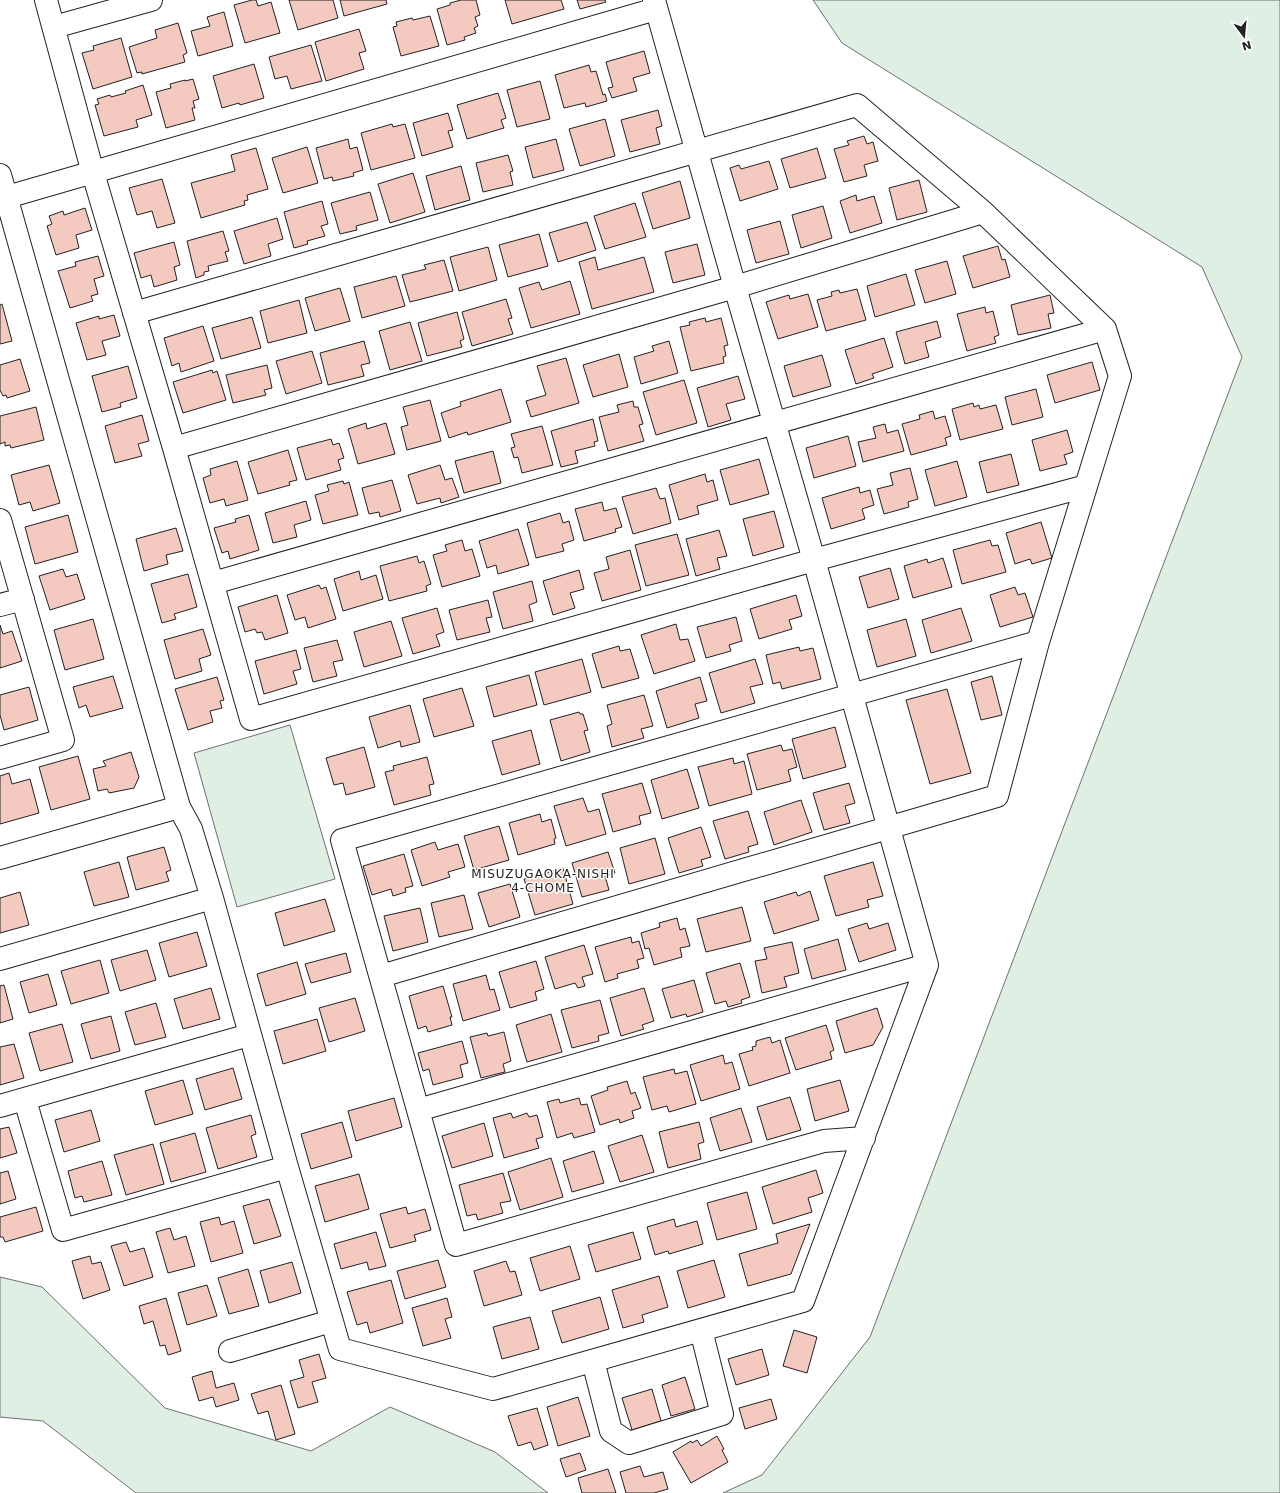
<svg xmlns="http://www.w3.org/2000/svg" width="1280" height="1493" viewBox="0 0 1280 1493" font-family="'DejaVu Sans',sans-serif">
<rect width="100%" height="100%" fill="#fff"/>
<!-- green -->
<path fill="#e0efe3" stroke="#6f6f6f" d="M813,0H1280V1493H723L762,1475L870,1337L1242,357L1202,267L842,43Z
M290,725L335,879L237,907L194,753Z
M0,1277L42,1287L165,1408L311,1451L390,1407L495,1452L548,1493H136L43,1421L0,1417Z"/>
<!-- building -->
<path fill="#f3c9c0" stroke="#222" d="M252,0H256L258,6L271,2L280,33L245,43L234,5Z
M289,0H333L338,18L298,30Z
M340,0H386L387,4L344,16Z
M461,0H476L480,15L475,17L478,26L474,28L476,33L464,37L465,40L447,45L437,9L450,5V3Z
M505,0H561L564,9L512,24Z
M577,0H605L606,2L580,9Z
M224,12L233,46L198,56L191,31L210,26L207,17Z
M430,16L439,46L401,56L393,27L397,26L396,22L412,18L413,20Z
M178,23L187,53L183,55L185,62L142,74V72L137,73L129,47L157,38L155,30Z
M359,29L366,51L359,53L364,69L326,81L315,42Z
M121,38L132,77L93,89L82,53L94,50L93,46Z
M311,45L322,81L291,89L287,76L275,79L269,57Z
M644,51L650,73L633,78L637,91L612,98L608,88L613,87L606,62Z
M254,64L264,98L240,105L239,103L222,108L213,76Z
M589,65L591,72L596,71L603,95L605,94L607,101L586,107L585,103L564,108L555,75Z
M193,79L199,99L193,101L195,108H192L195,120L166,128L156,92L171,88L170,84L185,80V81Z
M540,81L550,119L517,127L507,90Z
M143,85L152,115L136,120L138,127L104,136L95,105L99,104L97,99L110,95L111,97L126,93L125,91Z
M498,93L506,118L501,120L504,128L467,139L457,105Z
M658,110L662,126L656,128L660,144L630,152L621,120Z
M448,113L453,130L448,131L453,147L422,156L413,123Z
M605,119L615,156L580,166L569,129Z
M392,124L393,127L405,124L415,158L371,170L361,133Z
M864,136L867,144L873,142L878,161L864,165L867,176L844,182L834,149L849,145L847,141Z
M348,139L350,149L357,147L363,170L353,173L354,176L333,181L332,177L324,179L316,148Z
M556,139L564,170L533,178L525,147Z
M307,147L318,183L283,193L272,158Z
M256,148L268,189L247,195L248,200L244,201L245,205L201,218L191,183L235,171L231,155Z
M817,148L826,178L790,188L781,159Z
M508,155L513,171L510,172L513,185L483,192L476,163Z
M769,161L778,189L740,201L730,168L739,165L741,169Z
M461,166L470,200L435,210L426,176Z
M413,173L425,212L390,223L378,184Z
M162,179L175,223L157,228L152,211L137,215L129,188Z
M919,180L927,212L897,220L889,188Z
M680,181L690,218L653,229L642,193Z
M370,192L378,220L356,226L357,230L340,234L331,203Z
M856,195L857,201L874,196L882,223L850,233L840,201Z
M322,201L328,224L321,226L325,236L307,241L308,244L294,248L284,212Z
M635,203L646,237L605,249L594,216Z
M823,206L832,238L801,248L792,215Z
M85,208L92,230L76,235L79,248L56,255L47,226L52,224L49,216L63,211L64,215Z
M277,218L283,239L268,244L271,256L244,264L234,231Z
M780,221L789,254L756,263L747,230Z
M587,222L596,250L558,262L549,233Z
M223,231L229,251L225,252L228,261L208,266L209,271L204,272V275L196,278L187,241Z
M539,234L548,266L508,277L499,245Z
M174,242L180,265L174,267L177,280L154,287L151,275L141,278L134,253Z
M697,244L705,275L673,283L665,252Z
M998,246L1002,260L1005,259L1010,277L973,288L963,256Z
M488,247L497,280L459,291L450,257Z
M98,256L104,276L94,279L98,294L91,296L93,301L70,308L58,271L76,266L75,262Z
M595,257L598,270L644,257L654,292L592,309L579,262Z
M444,260L453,291L410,302L402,275L426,269L424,265Z
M947,261L956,294L925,303L915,270Z
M906,274L915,305L875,317L867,286Z
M396,276L405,306L362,318L354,287Z
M570,281L580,314L531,328L519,288L539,282L542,290Z
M340,288L350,321L315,331L305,298Z
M857,289L866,320L826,331L817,300L832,296L831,292L839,290L840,293Z
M808,294L818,327L778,339L766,302L789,295L790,299Z
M1050,295L1054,313L1048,314L1051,328L1018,335L1011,305Z
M506,299L512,318L508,319L513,334L472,346L462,312Z
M299,300L307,333L268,343L260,311Z
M2,304L12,341L0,344V305Z
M985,307L986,313L993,311L999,335L994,337L996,343L967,351L957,314Z
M457,312L464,339L460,341L462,347L427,356L418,323Z
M114,315L120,336L102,341L106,355L87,360L76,323L99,316V319Z
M252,317L261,348L221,359L212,328Z
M705,318L706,322L721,318L728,345L724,346L726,356L723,357L724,363L691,371L680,327L690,325L689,322Z
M937,321L941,337L925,342L929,357L905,364L896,332Z
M410,322L422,361L390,370L379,331Z
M203,326L214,361L181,372L179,363L172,366L164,338Z
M884,338L893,367L872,374L874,378L856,384L845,350Z
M364,341L370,363L361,365L364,376L328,385L320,353Z
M669,341L678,373L641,384L634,357L654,351L652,346Z
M312,351L322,383L286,394L276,361Z
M619,354L628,387L593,397L583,365Z
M822,355L831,386L793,397L784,366Z
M566,358L579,403L531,417L526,401L546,395L537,366Z
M20,359L30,391L7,398L6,395L3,396L0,390V365Z
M1092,362L1100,390L1055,403L1047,375Z
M267,365L272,388L264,390L266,395L233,403L226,375Z
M128,366L137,398L120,403L121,407L102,412L92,376Z
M212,370L213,373L217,371L226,400L183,413L173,382Z
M738,376L745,399L726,404L731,420L708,427L697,388Z
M684,380L697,423L656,435L643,392Z
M501,389L511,422L468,435L467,432L449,438L441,413L461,406L460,402Z
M1036,389L1043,417L1012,425L1005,397Z
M430,400L441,441L407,450L401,427L408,425L403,407Z
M633,401L634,407H638L643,424L639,425L644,441L608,451L599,417L619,412L617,405Z
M973,403L974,407L979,405L980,409L996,405L1003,429L960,440L952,409Z
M36,407L44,440L11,448L10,445L5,446V442L0,444V416Z
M933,411L935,419L945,416L951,436L945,438L947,445L911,455L902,424L920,419L919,415Z
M142,415L149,441L138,444L142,456L115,463L105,426Z
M593,419L598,441L594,442L595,446L575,451L578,463L561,467L551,431Z
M366,423L367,429L386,423L395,454L358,464L348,429Z
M885,424L887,433L898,430L904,451L863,462L858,442L876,438L873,427Z
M542,426L553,465L522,473L518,457L514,458L511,448L515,447L511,434Z
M1067,430L1073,452L1064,455L1067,464L1040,471L1032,440Z
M848,436L856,466L814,478L806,448Z
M331,439L333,445L339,443L344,458L338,460L341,470L306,480L297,448Z
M288,450L297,480L289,482L290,485L258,494L248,462Z
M493,451L501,483L464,493L455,461Z
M1011,454L1019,485L987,493L979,462Z
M759,459L769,494L730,505L720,470Z
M237,461L248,500L226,506L224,499L210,503L203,478L211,475L210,469Z
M957,461L967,497L935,506L925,470Z
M49,465L60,503L33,511L30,502L19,505L11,475Z
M440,465L445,480L452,478L459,497L441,503L440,498L417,504L408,475Z
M910,468L918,499L908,502L909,507L884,514L877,489L893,485L890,473Z
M705,474L707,482L713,480L718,500L697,506L699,514L679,520L669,485Z
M392,480L401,511L380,517L379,512L369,514L362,488Z
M343,481L344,484L349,482L358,515L323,524L315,495L329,491L327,485Z
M859,487L860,493L870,490L874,505L862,509L865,519L831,529L822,498Z
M656,488L660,499L665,498L671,523L633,534L622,497Z
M306,501L311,520L294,525L297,537L273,543L265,513Z
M602,502L604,511L616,508L622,527L615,529L616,532L584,541L575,509Z
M774,511L784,547L753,556L743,519Z
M560,513L563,523L569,521L574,540L562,544L564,551L536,558L527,523Z
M68,515L78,552L35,564L25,527Z
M249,515L259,550L230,559L228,551L222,553L214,528L236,522L235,519Z
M1041,522L1052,558L1032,564L1030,559L1015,564L1006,533Z
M176,528L183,551L166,555L168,564L144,571L136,539Z
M518,529L529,565L498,574L496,565L487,568L479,541Z
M719,530L727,556L717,558L720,569L696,576L686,539Z
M677,534L689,575L646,586L635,545Z
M462,540L465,551L472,549L480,576L442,587L433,555L447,551L445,545Z
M990,540L992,546L998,545L1006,572L962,584L953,550Z
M630,550L641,590L602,601L594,573L609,569L606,557Z
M417,556L419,563L424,561L431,584L426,586L427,591L389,601L380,566Z
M943,558L952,587L913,598L904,566L927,559L928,563Z
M890,568L899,599L868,608L859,577Z
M63,569L66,577L77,574L85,599L50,610L39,576Z
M579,570L584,589L570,593L575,608L553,615L543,581Z
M359,571L361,580L376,575L383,599L343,611L334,579Z
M188,574L197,607L174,614L176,619L162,623L151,584Z
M532,581L537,602L529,605L533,621L503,629L493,592Z
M319,585L321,589L326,587L336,619L308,628L305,617L295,620L287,595Z
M1015,587L1018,595L1025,593L1033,617L1000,627L990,595Z
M277,595L288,633L265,640L262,632L257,633L255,629L245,632L238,607Z
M796,595L802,616L789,620L792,629L759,639L750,609Z
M488,600L492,617L486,618L490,632L457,640L449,610Z
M437,608L444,632L436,635L440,646L413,654L402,618Z
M961,608L972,641L931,653L922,620Z
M736,617L742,641L729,645L731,651L706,658L697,627Z
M93,619L104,659L65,670L54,630Z
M906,619L916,656L877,667L867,630Z
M391,621L402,656L364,667L354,632Z
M676,624L680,640L688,639L695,661L654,674L641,635Z
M0,625L3,634L12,631L22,661L0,668Z
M203,629L211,655L199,659L202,671L175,679L164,640Z
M337,640L343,660L333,662L337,676L313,682L304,648Z
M619,646L620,651L630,649L639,678L602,688L592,654Z
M799,647L800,651L813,648L821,679L782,689L780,682L773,684L766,655Z
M296,650L301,669L293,671L297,684L264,694L255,661Z
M582,659L591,692L544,705L535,672Z
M755,659L763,684L750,687L755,703L721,713L709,673Z
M529,675L537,705L494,717L486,687Z
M113,676L123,708L90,717L86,705L79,708L73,687Z
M992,676L1002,715L981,720L971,682Z
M217,677L224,700L220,701L222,708L210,711L213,722L188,730L175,689Z
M700,677L707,701L695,704L699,718L667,728L656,691Z
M29,687L38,720L4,730L0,715V695Z
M462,688L474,726L434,737L423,699Z
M947,689L971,773L930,784L906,700Z
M644,695L653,726L641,729L644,738L612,747L607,726L612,724L607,705Z
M410,705L420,742L401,747L400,741L378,748L369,717Z
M579,712L580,714H583L588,730L584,731L590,752L561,761L550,720Z
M835,727L846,767L803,779L792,739Z
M531,730L540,764L502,775L492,741Z
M781,745L783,751L792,749L797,767L788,770L791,781L757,790L747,754Z
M364,747L375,787L346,795L343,783L334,785L326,758Z
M131,752L139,777L134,788L109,793L107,789L98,791L93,769L106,766L103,761Z
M78,756L90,799L51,810L39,767Z
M427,757L434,784L429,785L431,795L394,805L385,772L394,770L393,766Z
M733,758L734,764L744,761L752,794L709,806L698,767Z
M687,769L699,808L662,819L651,780Z
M9,773L12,784L30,779L39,813L0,824V776Z
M642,783L651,813L639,816L641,824L613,832L602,794Z
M849,783L855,803L845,806L850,823L824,830L813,793Z
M583,798L588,812L599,809L606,834L566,846L554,806Z
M801,800L812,832L774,845L764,812Z
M748,811L758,844L748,847L749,852L725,859L713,821Z
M540,814L542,822L551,819L556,838L554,839L555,844L518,855L509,823Z
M499,826L509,860L474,870L464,836Z
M701,827L711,857L701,860L703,866L679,873L668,838Z
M655,838L665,874L629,884L620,848Z
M435,842L438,850L458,844L465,867L448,872L450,877L422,886L411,850Z
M164,847L171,870L166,872L169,881L136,890L127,857Z
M608,852L615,873L605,876L609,890L582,897L572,863Z
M404,854L413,886L405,888L406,892L393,896L391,889L372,895L363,866Z
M119,862L129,897L94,906L84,872Z
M873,862L883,896L867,900L869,907L836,916L824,876Z
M563,868L573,904L535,915L524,879Z
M510,884L520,917L489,927L478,893Z
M810,891L819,920L774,934L764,902L796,892L798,896Z
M20,892L29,925L0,933V898Z
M464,895L473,929L439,937L431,903Z
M325,899L335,931L284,946L275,913Z
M742,907L751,941L706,952L697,919Z
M420,908L428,942L393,951L384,916Z
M677,918L680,930L685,928L690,946L680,948L682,957L654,965L649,948L645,949L641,933L660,927L659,923Z
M867,923L869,929L888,923L896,950L859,962L848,929Z
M197,932L207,966L169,977L159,943Z
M631,937L632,943L639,941L644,958L637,960L639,968L617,974L618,978L605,982L595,947Z
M838,939L846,970L812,979L804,949Z
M792,942L799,973L784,977L787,987L762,993L755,961L767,959L764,948Z
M584,945L593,974L582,977L585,986L578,988L575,983L555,989L545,957Z
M147,950L156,980L120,991L111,960Z
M346,953L351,972L311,983L305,964Z
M100,960L109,993L71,1004L61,971Z
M536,961L544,989L535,992L537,1000L510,1008L499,972Z
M297,962L306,994L266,1006L257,974Z
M740,963L750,997L741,1000L742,1003L728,1007L726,1001L715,1004L706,973Z
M48,974L57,1005L29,1013L20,982Z
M486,975L490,990L494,989L500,1010L463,1021L453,984Z
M694,980L703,1012L687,1017L686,1014L671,1018L662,989Z
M4,985L13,1019L0,1023V986Z
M443,986L452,1017H450L452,1025L428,1032L426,1026L418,1029L409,996Z
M211,988L220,1019L183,1029L174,999Z
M644,988L654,1021L642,1025L644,1029L621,1036L610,998Z
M355,998L365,1031L329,1042L319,1008Z
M600,1000L609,1033L598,1036L599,1041L572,1048L561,1010Z
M156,1003L166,1037L135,1045L125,1012Z
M877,1008L883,1027L873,1045L845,1053L836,1021Z
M551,1014L562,1052L527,1062L516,1025Z
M111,1016L120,1051L91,1059L81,1024Z
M317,1019L326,1051L283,1064L274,1031Z
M62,1024L73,1062L40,1071L29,1033Z
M826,1025L834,1050L830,1052L832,1059L796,1070L785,1038Z
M504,1032L511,1061L503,1064L505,1072L481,1078L470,1037L487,1033L488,1036Z
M770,1037L772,1043L780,1040L790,1073L749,1086L739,1054L753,1050L752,1047L756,1046V1041Z
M462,1041L468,1063L460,1065L463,1077L433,1085L429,1069L423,1071L418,1053Z
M14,1044L24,1078L0,1085V1047Z
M723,1055L725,1064L732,1062L740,1089L701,1101L690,1065Z
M233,1068L242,1099L205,1110L196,1079Z
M674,1069L675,1074L687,1071L696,1104L669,1112L667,1106L652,1110L643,1077Z
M183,1080L193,1114L155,1125L145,1091Z
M840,1080L849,1111L815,1121L807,1089Z
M627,1081L631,1094L635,1092L641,1108L632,1111L634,1118L620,1123L619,1119L600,1125L591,1096L608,1090L607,1087Z
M790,1097L801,1130L767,1140L757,1107Z
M394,1098L402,1127L356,1141L348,1111Z
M579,1098L581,1105L587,1104L595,1132L574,1138L572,1133L557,1138L547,1102L559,1099L560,1103Z
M741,1108L752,1142L720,1151L710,1118Z
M91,1110L100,1141L64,1152L55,1120Z
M511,1113L513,1118L527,1113L529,1117L537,1115L543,1137L536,1139L539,1148L504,1158L493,1118Z
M251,1115L256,1134L251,1136L257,1157L218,1169L206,1128Z
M342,1122L352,1157L311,1169L301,1134Z
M699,1122L704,1142L698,1144L701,1159L668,1168L659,1132Z
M484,1123L493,1156L452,1168L442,1136Z
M9,1127L17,1153L0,1158V1129Z
M195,1133L206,1172L171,1182L160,1143Z
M642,1135L654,1172L620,1182L608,1146Z
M153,1144L164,1184L126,1195L114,1155Z
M594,1151L604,1183L572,1192L563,1161Z
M551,1158L563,1197L520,1210L508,1172Z
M102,1161L112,1195L84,1202L82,1196L75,1198L68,1171Z
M816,1170L823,1193L808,1198L812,1212L773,1224L762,1187Z
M8,1171L16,1199L0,1204V1173Z
M503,1173L511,1201L500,1203L503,1213L478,1220L476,1214L467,1216L459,1185Z
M359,1174L369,1209L325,1222L315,1186Z
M747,1192L757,1229L717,1240L707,1203Z
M269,1199L281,1236L254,1244L243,1206Z
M36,1207L43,1231L5,1242L3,1237H0V1217Z
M406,1207L408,1214L425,1209L431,1230L414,1235L416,1241L390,1248L380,1214Z
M219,1217L221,1225L234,1221L243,1253L211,1262L200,1222Z
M674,1219L676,1227L697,1221L703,1244L669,1254L668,1251L655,1255L647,1227Z
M810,1224L791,1274L748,1286L739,1254L778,1243L776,1234Z
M170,1228L174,1240L186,1236L195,1266L168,1273L156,1232Z
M376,1232L386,1266L369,1270L367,1262L341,1269L334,1244Z
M633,1232L641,1259L596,1272L588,1245Z
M126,1242L130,1252L144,1248L153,1277L124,1286L111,1246Z
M570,1246L580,1279L540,1291L530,1258Z
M90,1256L92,1264L101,1262L110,1290L83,1299L72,1261Z
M438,1260L446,1287L405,1299L397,1271Z
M714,1260L725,1297L688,1308L677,1271Z
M506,1261L510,1272L515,1271L522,1295L484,1306L474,1271Z
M292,1262L301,1293L269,1303L260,1271Z
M248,1269L259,1306L229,1314L218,1278Z
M659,1276L668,1307L642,1315L644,1322L623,1328L612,1290Z
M391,1280L403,1323L370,1333L367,1322L357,1325L347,1292Z
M207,1285L217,1316L187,1325L178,1293Z
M600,1297L609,1329L562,1343L552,1311Z
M166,1298L181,1351L168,1355L165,1345L160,1346L153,1321L144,1324L139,1306Z
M447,1298L452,1317L445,1319L451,1338L423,1346L412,1308Z
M530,1317L539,1349L502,1359L493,1327Z
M794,1330L817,1337L807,1373L783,1366Z
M762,1349L769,1375L736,1385L728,1359Z
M319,1354L326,1378L312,1382L318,1402L298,1408L290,1381L304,1377L299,1360Z
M212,1371L216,1388L234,1383L239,1400L216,1407L213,1397L199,1401L192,1377Z
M685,1377L695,1409L671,1416L662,1385Z
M281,1385L295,1434L276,1440L268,1411L258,1414L251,1394Z
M652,1389L661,1421L632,1430L622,1398Z
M578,1397L590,1436L558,1446L547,1407Z
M771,1399L777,1419L745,1429L739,1408Z
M537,1408L548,1445L534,1450L531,1442L518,1446L508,1416Z
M717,1436L724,1449L722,1450L728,1462L691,1483L673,1452L691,1441L692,1443L697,1440L701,1446Z
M580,1453L586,1470L566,1477L560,1459Z
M640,1466L644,1477L663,1472L668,1489L654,1493H626L620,1472Z
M608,1469L616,1493H582L578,1478Z"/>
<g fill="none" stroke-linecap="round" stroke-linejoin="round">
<!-- street casing -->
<g stroke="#222" stroke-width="24">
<path id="street" d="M46,0L93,173L174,448L251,719L814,560L1086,486
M54,27L151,0
M7,197L656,9
M134,313L857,105L983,212L1105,329L1120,376L1038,642L997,796L381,976
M174,448L735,287L983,212
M0,520L63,740L0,758
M213,583L1105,329
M0,605L23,599
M179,807L191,829L212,898L287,1167L340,1349L493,1389L803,1301L927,965L814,560L735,287L654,0
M0,959L212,898
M25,1100L63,1230L287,1167
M0,1106L249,1035
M418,1110L927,965
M864,1138L824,1141L456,1245L342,840L1038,642
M230,1351L331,1321
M593,1361L611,1431L629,1443L722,1414L701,1330"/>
</g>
<!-- secondary casing -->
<g stroke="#222" stroke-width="24">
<path id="secondary" d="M0,175L179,807L0,858"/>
</g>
<!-- street -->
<use href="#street" stroke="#fff" stroke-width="22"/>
<!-- secondary -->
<use href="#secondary" stroke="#fff" stroke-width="22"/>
</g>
<g text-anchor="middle" stroke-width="3" stroke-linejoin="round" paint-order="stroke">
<!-- neighbourhood labels -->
<g font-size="12" letter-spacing="1" fill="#222" stroke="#fff">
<text x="543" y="878">MISUZUGAOKA-NISHI<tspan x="543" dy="14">4-CHOME</tspan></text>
</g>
</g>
<!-- north arrow -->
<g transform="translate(1244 36) rotate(164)" stroke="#ffffff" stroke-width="3" paint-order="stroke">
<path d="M0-3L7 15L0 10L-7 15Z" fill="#222222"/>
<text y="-6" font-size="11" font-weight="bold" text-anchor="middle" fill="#222222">N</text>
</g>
</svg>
